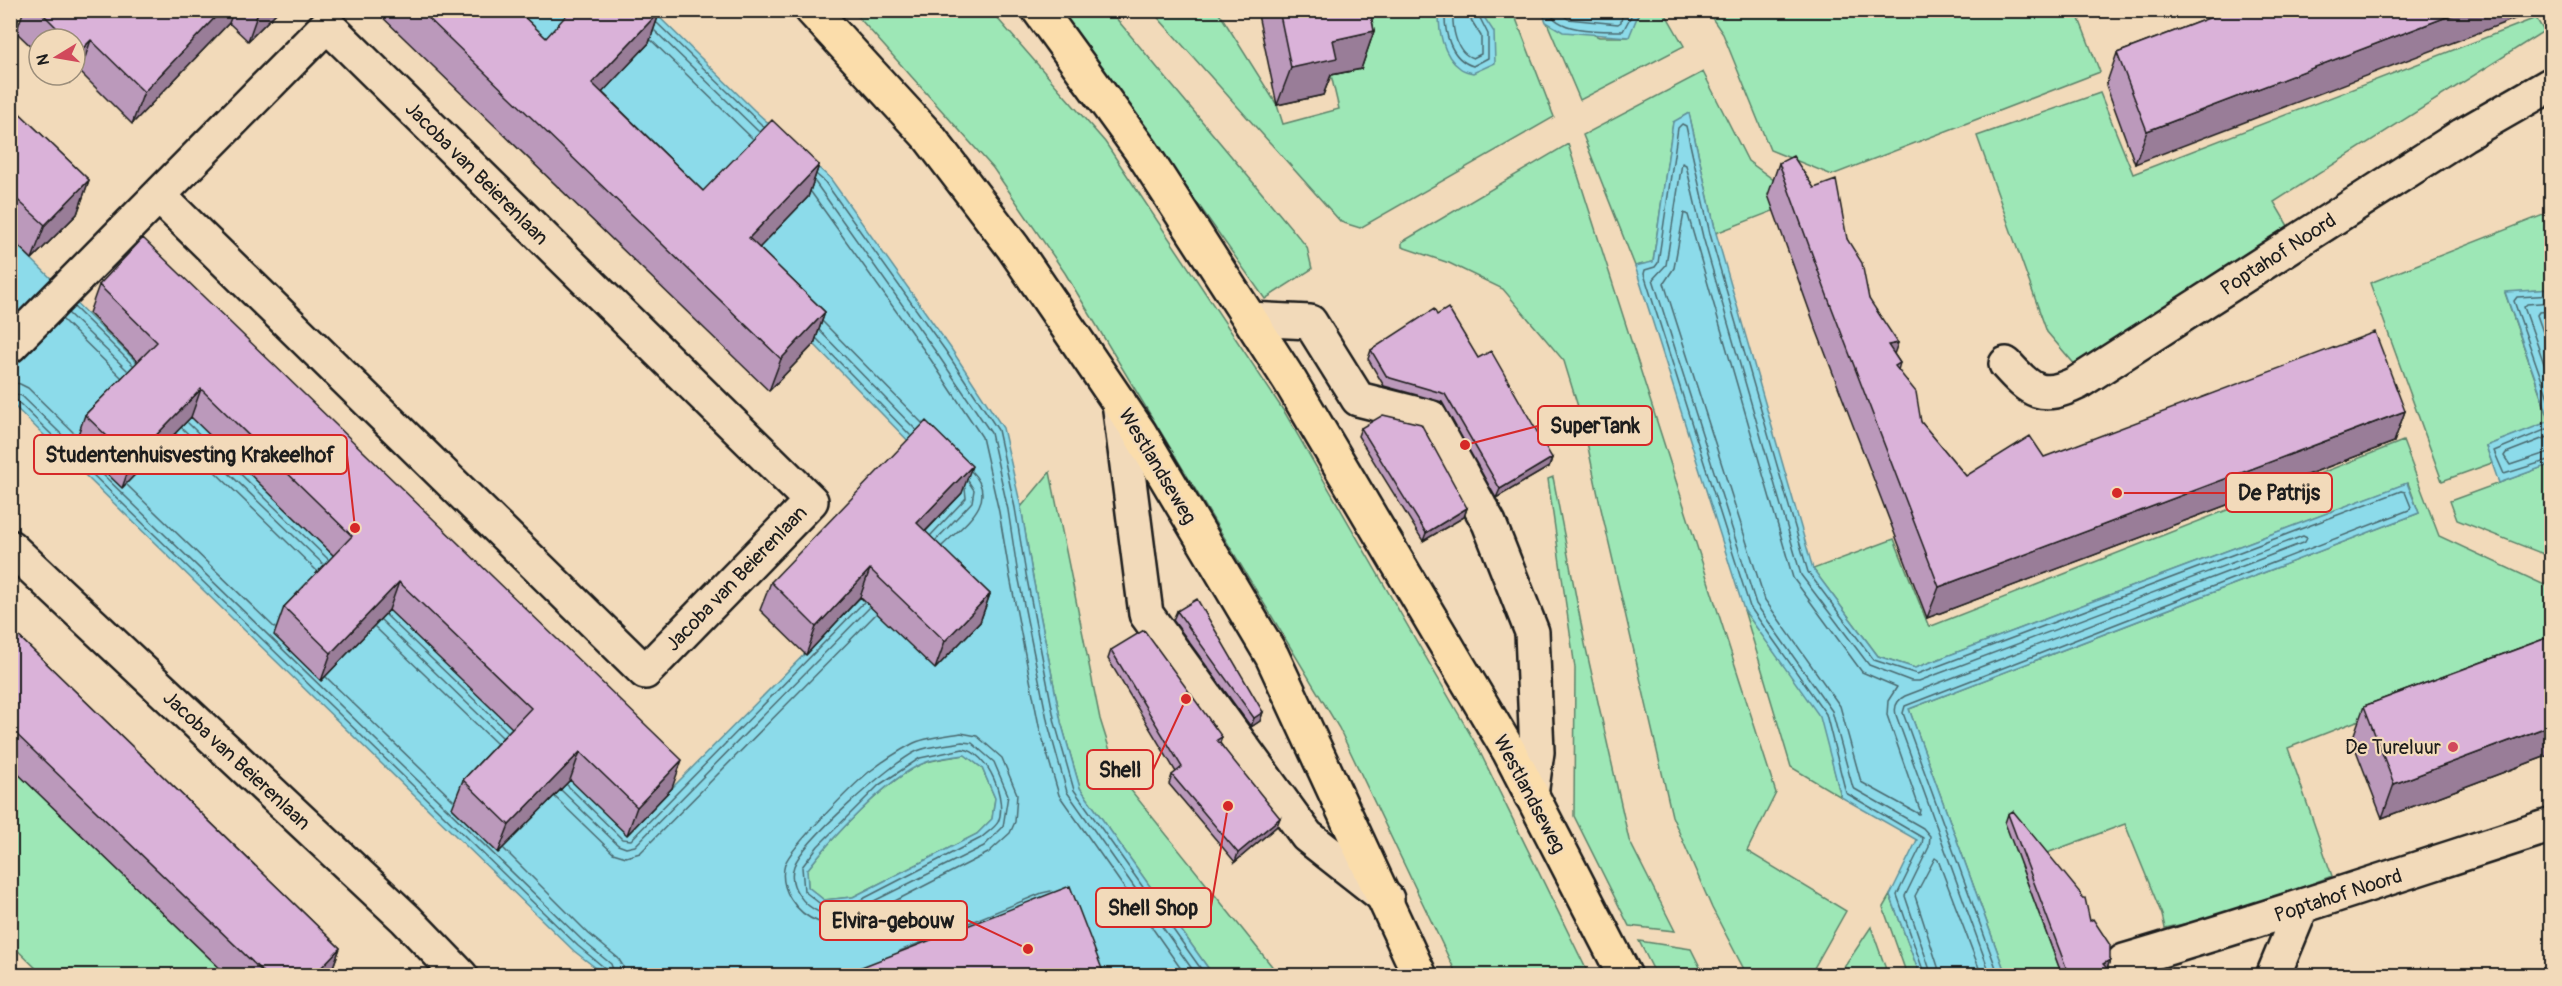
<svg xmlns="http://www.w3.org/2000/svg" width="2562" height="986" viewBox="0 0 2562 986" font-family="Pangolin,sans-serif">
<rect width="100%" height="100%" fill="#f2daba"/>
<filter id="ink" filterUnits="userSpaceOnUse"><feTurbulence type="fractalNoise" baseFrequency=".0167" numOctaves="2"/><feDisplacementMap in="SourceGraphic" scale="12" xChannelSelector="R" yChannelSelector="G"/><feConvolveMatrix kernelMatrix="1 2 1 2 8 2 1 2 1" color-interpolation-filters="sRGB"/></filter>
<g filter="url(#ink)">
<!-- green -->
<path fill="#9de7b6" stroke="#5c8269" stroke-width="1.5" d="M853,11H991L1105,142L1285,413L1477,746L1589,975H1457L1339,728L1065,273L993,168Z
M1054,11H1110L1307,247L1312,269L1265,299L1112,82Z
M1152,11H1218L1277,105L1283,124L1339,109L1331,75L1360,69L1347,11H1513L1554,117L1360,228L1341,222Z
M1542,11L1599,37H1628L1638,15L1636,11H1664L1684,46L1580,100Z
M1707,11H2076L2100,72L1832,175L1770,150L1723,34Z
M2536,18L2544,31L2274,202L2291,231L2077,367L2047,332L1977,136L2100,93L2133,174Z
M1703,72L1748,161L1801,200L1716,233L1689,113L1673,123L1653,262L1635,266L1583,135Z
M1568,144L1776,793L1747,851L1846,911L1810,975H1747L1712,908L1672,816L1599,500L1583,423L1564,361L1503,289L1449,263L1402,247V242Z
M2551,212V289L2505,293L2550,422L2486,446L2492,463L2442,481L2370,283Z
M2403,441L2439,536L2551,588V645L2288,748L2332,876L2230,914L2165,928L2162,915L2125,824L2020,863L2062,975H2006L1909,709L2419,513L2408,483L1915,668L1878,656L1813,569L1894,539L1929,627Z
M2551,464V557L2457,520L2450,501Z
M1050,472L1100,719L1117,773L1279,975H1213L1080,788L1061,722L1032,573L1021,507Z
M1553,477L1585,644L1629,840L1675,931L1629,926L1574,816L1575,668L1548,479Z
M1744,610L1821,717L1841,797L1791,767Z
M965,755L982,768L995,798L992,819L977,834L853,897L824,900L808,887L807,870C830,840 888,777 924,763C936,759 952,757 965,755Z
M10,766L227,975H43L11,944Z
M1890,895L1920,975H1907L1883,907Z
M1871,927L1888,975H1839Z
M1639,941L1691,949L1704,975H1656Z"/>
<!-- water -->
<path fill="#8cdbea" stroke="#5f8f98" stroke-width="1.5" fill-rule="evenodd" d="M473,11H653L754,110L830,178L950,347L1003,428L1021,507L1032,573L1061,722L1080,788L1213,975H605L574,951L11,403L10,238L385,606L672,788L865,593L916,449L814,344ZM965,755L982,768L995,798L992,819L977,834L853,897L824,900L808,887L807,870C830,840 888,777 924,763C936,758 952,757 965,755Z
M1440,11H1480L1494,32L1495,63L1473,73C1469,72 1463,71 1460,68C1443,56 1437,29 1440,11Z
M1636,11L1638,15L1629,37L1563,32L1546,22L1542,11Z
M1689,113L1716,233L1813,569L1878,656L1915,668L2407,483L2419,513L1909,709L2006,975H1920L1890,895L1917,840L1841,797L1820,717L1744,610L1635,266L1653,262L1673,122Z
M2551,289V464L2499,483L2486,446L2550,421L2505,292Z"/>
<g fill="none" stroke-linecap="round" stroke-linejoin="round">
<!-- shore -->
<path stroke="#49686e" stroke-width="1.5" d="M1445,10C1444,32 1450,59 1473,66L1488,58V34L1476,10
M1453,10C1452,26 1455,53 1473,58L1481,54V36L1470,18L1468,10
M1549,10C1556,33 1602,31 1623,31L1631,16V10
M1556,10L1568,19L1618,24L1621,22L1623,10
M657,23L764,127
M655,31L759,132
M651,40L752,138
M817,175L825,182L945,350L998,430L1015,508L1026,574L1055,723L1074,790L1206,976
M815,182L938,355L991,433L1008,510L1018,575L1048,724L1067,792L1197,976
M811,192L931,360L982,437L999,512L1010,577L1039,726L1059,795L1186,976
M1684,213L1688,215L1793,578L1862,672L1897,687L1888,701L1887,715L1920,810L1919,814L1861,782L1840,706L1765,600L1664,283L1674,268Z
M2552,295L2517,297L2514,301L2552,409
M2552,302L2527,304L2524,307L2552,386
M74,307L133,365
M2552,311L2539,312L2537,315L2552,358
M68,313L127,370
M62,319L121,377
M823,322L922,423
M820,331L916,430
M817,339L910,435
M10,382L20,384L28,388L76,435
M10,392L22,396L583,941L611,964L615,976
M10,399L17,401L578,946L606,969L608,976
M188,423L328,559
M2552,427L2494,451L2504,474L2552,459
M182,428L323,564
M176,434L317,571
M2552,435L2506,453L2504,456L2510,465L2552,451
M127,485L275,628
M931,535L966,498L965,488
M936,540L972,502L974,490L968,481
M942,546C963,525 1001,501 971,471
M386,615L507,731
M381,620L502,737
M375,627L496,743
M326,677L453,800
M961,733L977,736L1002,758L1017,794L1015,822L1010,833L988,853L862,918L819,922C796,914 778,888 785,864C791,847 853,785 869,772C882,762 897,752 912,744C925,737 946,736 961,733Z
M962,742L972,743L994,762L1008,795L1003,827L984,846L858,909L821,913C804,906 787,886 794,866C803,841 891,763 917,751C930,745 948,745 962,742Z
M963,749C988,752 1008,800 998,822C995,828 986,833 981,838L855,903L823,906L804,891L802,867L818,846L879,785L920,758Z
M567,785L622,839L631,840L864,602
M561,790L618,845L626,848L635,846L869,608
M555,797L613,853L626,857L640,853L876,614
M504,849L589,934L618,958L623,966L624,976
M900,951L1042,893L1051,891
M1925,976L1897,895L1922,844L1923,838L1846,793L1826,714L1750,607L1644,274L1645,270L1655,267L1658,263L1678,128L1682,124L1686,126L1710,234L1808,572L1874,660L1917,674L2401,491L2405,492L2411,507L2409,510L1905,706L1903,713L1999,976
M1932,976L1905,896L1929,847L1930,836L1923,828L1853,788L1832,711L1756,604L1653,279L1666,265L1682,163L1686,165L1703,237L1801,575L1869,665L1911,681H1919L2303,536L2307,538L2305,542L1905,696C1897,700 1894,707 1896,715L1991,976
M1941,976L1915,896L1935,858L1938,860L1982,976"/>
<!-- minor casing -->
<g stroke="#1c1c1c" stroke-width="38">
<path id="minor" d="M1250,319L1310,322L1358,399L1430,417L1489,523L1532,632L1537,752L1531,795
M10,346L327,25L811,501L645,672L159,196
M2006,364C2031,392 2042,400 2077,383L2463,135L2552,84
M1119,402L1146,614L1307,836L1387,899
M10,547L406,919L461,976
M2124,961C2268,919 2409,871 2552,825
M2273,976L2301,908"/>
</g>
<!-- major casing -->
<g stroke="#1c1c1c" stroke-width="38">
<path id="major" d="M812,10L929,137L1013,247L1139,432L1272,656L1420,976
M1039,10L1142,152L1290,381L1509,751L1625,976"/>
</g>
<!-- minor -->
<use href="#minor" stroke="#f2daba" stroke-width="33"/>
<!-- major -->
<use href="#major" stroke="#fbddab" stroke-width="33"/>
</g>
<!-- wall -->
<path fill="#b9b" stroke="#1c1c1c" stroke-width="1.5" d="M24,10H279L248,41L229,23L132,124L80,72L69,83L60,75H75V39H39V54L16,32Z
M375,10H517L546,38L660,11L649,43L602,92L703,191L819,165L808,197L759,248L825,312L814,344L769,391Z
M1257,10H1370L1374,31L1361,69L1331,75L1323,95L1277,105Z
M2230,10L2135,164L2106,85L2117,53Z
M10,104L89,180L77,214L32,259L10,238Z
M1779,163L1847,239L1869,299L1894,354L1900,363L1898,370L1921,422L1966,476L2044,457L2405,411L2394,442L1927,618L1816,329L1768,195Z
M99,285L672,788L627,835L570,780L498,853L452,808L463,780L512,728L389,610L321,681L274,635L284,607L334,556L191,417L122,488L75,443L85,415L138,362L89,313Z
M1437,315L1478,358L1552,458L1549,467L1496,498L1442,402L1384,386L1368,359L1371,350Z
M1361,428L1467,508L1464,517L1423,541L1358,436Z
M962,493L925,532L990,594L980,622L935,669L860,597L806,655L760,610L771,582Z
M1177,611L1263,712L1260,721L1251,727L1173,620Z
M10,628L340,948L330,975H227L10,766Z
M2552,636V754L2382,818L2352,740L2364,706Z
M1111,650L1222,737L1220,743L1277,826L1235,862L1169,784L1172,775L1176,772L1108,659Z
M2008,814L2090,921L2110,960L2107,968L2113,975H2062L2005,823Z"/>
<!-- shaded-wall -->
<path fill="#997d98" stroke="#1c1c1c" stroke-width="1.5" d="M222,10H234L229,23L132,124L144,92Z
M259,10H279L248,41Z
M2465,10H2538L2135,164L2147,131Z
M660,11L649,43L581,115L592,83Z
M1374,31L1361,69L1331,75L1323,95L1277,105L1291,68L1333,40Z
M91,40L80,72L69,83L72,75H75V66L80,51Z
M819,165L808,197L738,270L749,238Z
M89,180L77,214L32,259L45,225Z
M825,312L814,344L769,391L781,359Z
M1898,343L1887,374L1888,345Z
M201,389L191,417L122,488L132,460Z
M2405,411L2394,442L1927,618L1939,587Z
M1552,458L1549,467L1496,498L1500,489Z
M972,466L962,493L906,551L917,523Z
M1467,508L1464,517L1423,541L1426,533Z
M870,569L860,597L806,655L816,627Z
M399,582L389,610L321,681L331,653Z
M990,594L980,622L935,669L945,641Z
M1263,712L1260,721L1251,727L1254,718Z
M2552,725V754L2382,818L2394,784Z
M580,752L570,780L498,853L509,825Z
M682,760L672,788L627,835L637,807Z
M1280,818L1277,826L1235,862L1238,853Z
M340,948L330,975H314Z
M2110,960L2107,969L2103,964Z
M1102,969L1100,975H1087Z"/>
<!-- building -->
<path fill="#dab2d9" stroke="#1c1c1c" stroke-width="1.5" d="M39,10H222L144,92L91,40L80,51L75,46V39H68Z
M420,10H517L546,38L571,10H659L660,11L592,83L703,191L772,120L819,165L749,238L825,312L781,359Z
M1279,10H1370L1374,31L1333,40L1337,58L1291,68Z
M2230,10H2465L2147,131L2117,53Z
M10,104L89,180L45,225L10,193Z
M1793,156L1814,188L1836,180L1847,239L1862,263L1869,299L1898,343L1888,345L1900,363L1895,366L1916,392L1921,422L1966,476L2030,436L2044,457L2375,332L2405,411L1939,587L1828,298L1779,163Z
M143,238L682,760L637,807L580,752L509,825L463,780L531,708L399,582L331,653L284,607L352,536L201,389L132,460L85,415L157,342L99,285Z
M1448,308L1478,358L1491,351L1552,458L1500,489L1445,394L1387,377L1371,350L1434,309L1437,315Z
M1383,415L1421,424L1467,508L1426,533L1361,428Z
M926,421L972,466L917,523L990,594L945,641L870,569L816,627L771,582Z
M1197,599L1263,712L1254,718L1177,611Z
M10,628L340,948L314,975H266L10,728Z
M1144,630L1222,737L1217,740L1280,818L1238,853L1172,775L1182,767L1111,650Z
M2552,636V725L2394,784L2364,706Z
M2013,811L2081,894L2082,898H2085L2090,921L2093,919L2110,945V960L2103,964L2113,975H2069L2008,814Z
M1070,886L1102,969L1087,975H841Z"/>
</g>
<!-- markers -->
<circle fill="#d1495b" stroke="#f2daba" stroke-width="2" cx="2453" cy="747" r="6"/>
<g text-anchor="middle" stroke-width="4.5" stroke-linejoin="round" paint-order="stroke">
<!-- street labels -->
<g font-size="20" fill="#1c1c1c" stroke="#f2daba">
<text transform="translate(477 173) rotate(45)" y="7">Jacoba van Beierenlaan</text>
<text transform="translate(2278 254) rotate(-33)" y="7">Poptahof Noord</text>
<text transform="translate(1158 466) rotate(59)" y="7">Westlandseweg</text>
<text transform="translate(736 578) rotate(-46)" y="7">Jacoba van Beierenlaan</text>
<text transform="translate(237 760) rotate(43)" y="7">Jacoba van Beierenlaan</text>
<text transform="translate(1530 794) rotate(62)" y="7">Westlandseweg</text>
<text transform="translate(2338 895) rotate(-18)" y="7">Poptahof Noord</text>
</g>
<!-- poi labels -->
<g font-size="20" fill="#1c1c1c" stroke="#f2daba" text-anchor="end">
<text x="2441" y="754">De Tureluur</text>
</g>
</g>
<!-- callouts -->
<path fill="none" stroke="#d62828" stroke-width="2" d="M1465 445L1538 426M355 528L347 455M2117 493L2226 493M1186 699L1153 770M1228 806L1211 907M1028 949L967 920"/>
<g fill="#d62828" stroke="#f2daba" stroke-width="2">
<circle cx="1465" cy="445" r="6"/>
<circle cx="355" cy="528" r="6"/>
<circle cx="2117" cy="493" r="6"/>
<circle cx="1186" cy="699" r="6"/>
<circle cx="1228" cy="806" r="6"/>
<circle cx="1028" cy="949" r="6"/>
</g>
<g fill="#f2daba" stroke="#d62828" stroke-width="2">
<rect x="1538" y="406" width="114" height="39" rx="6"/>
<rect x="34" y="435" width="313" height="39" rx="6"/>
<rect x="2226" y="473" width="106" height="39" rx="6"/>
<rect x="1087" y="750" width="66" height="39" rx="6"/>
<rect x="1096" y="888" width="115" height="39" rx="6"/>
<rect x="820" y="901" width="147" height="39" rx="6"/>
</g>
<g font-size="21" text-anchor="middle" font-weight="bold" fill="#1c1c1c">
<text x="1595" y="433">SuperTank</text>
<text x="190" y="462">Studentenhuisvesting Krakeelhof</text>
<text x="2279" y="500">De Patrijs</text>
<text x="1120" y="777">Shell</text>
<text x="1153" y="915">Shell Shop</text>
<text x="893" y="928">Elvira-gebouw</text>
</g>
<!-- margin -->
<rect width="2562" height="986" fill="none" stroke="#f2daba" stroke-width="36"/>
<rect x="18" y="18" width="2526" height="950" fill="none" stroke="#1c1c1c" stroke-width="2" filter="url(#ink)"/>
<!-- north arrow -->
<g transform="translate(57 57) rotate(259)"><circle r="28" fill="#f2daba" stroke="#9c8e7b" stroke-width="1.5"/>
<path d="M0-4.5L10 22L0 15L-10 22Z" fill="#d1495b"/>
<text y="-9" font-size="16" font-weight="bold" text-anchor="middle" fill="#1c1c1c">N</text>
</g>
</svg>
